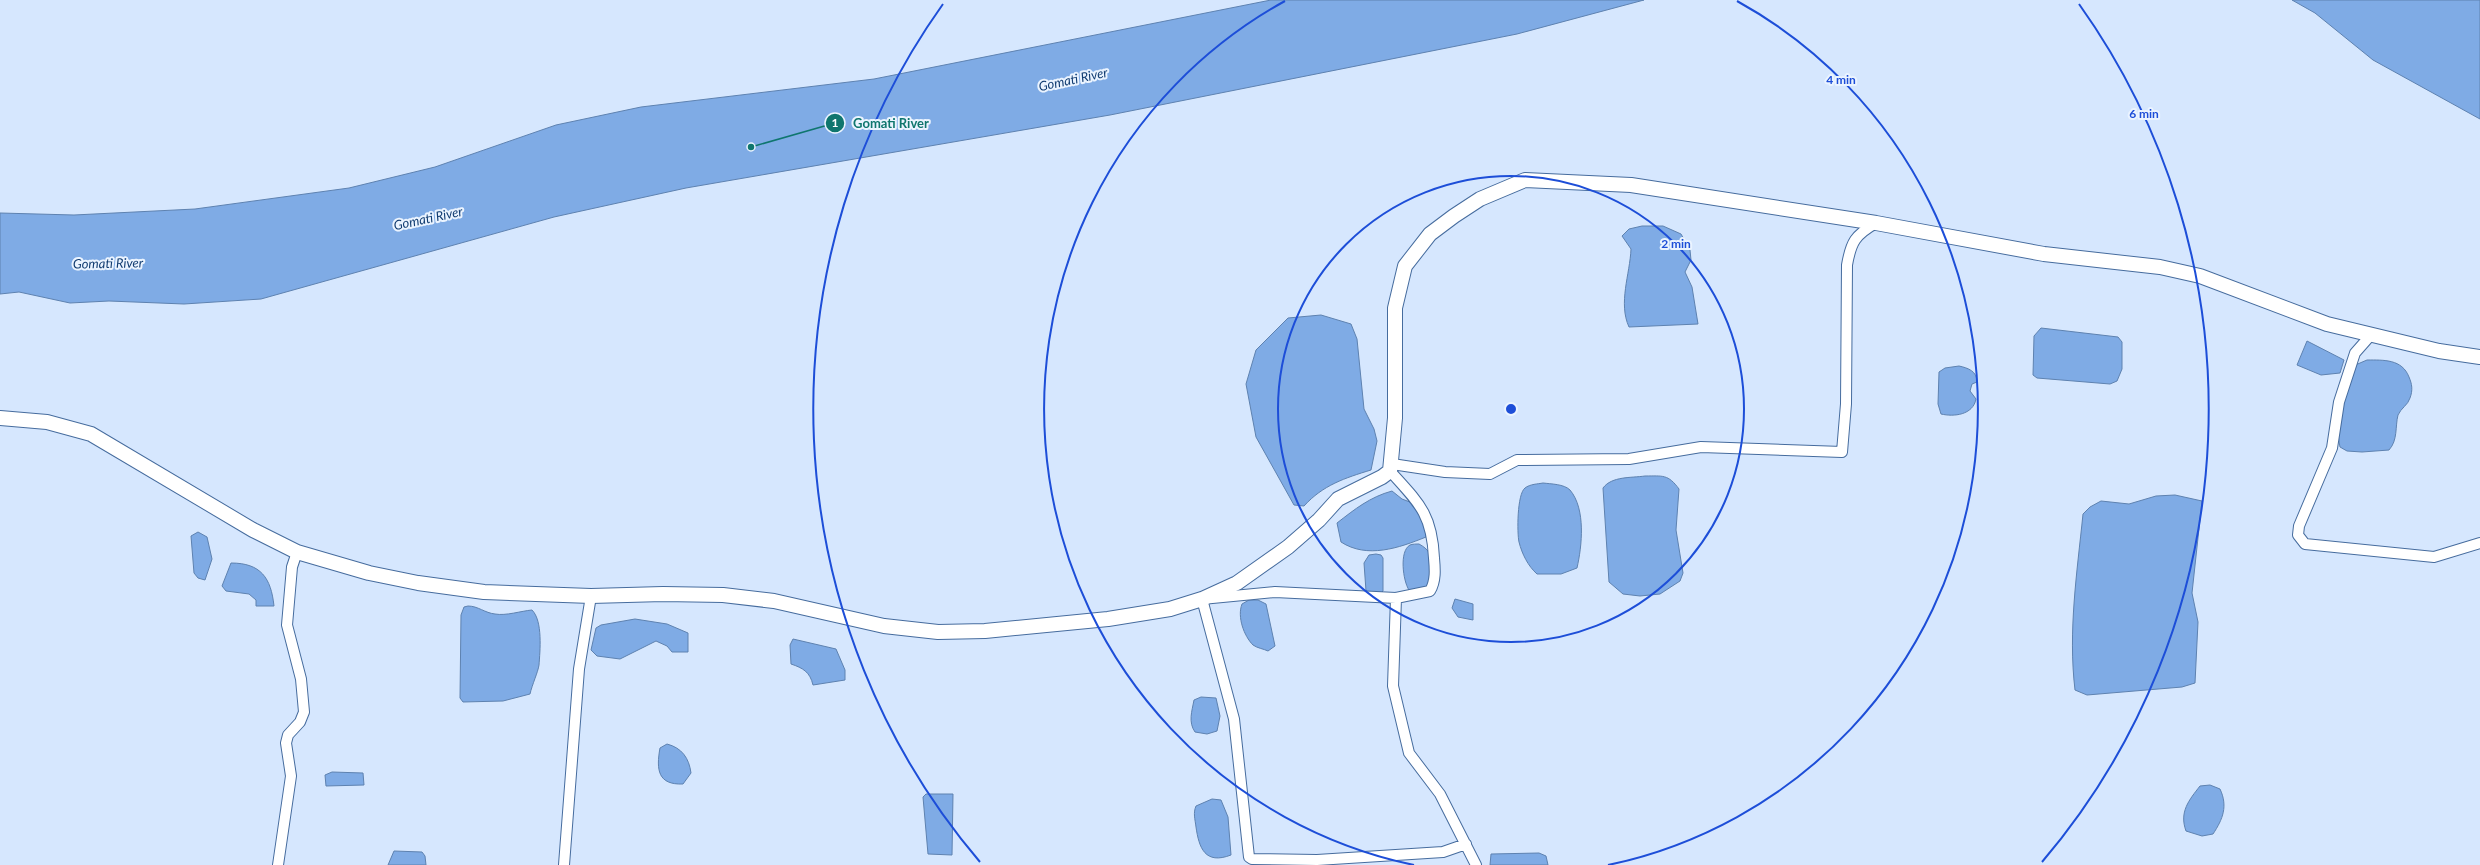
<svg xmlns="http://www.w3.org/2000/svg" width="2480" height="865" viewBox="0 0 2480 865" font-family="Lato,sans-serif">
<rect width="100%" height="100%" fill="#d6e7fe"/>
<!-- water -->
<path fill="#7fabe5" stroke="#5e82b0" d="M1271,0H1644L1517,34L1110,115L686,188L554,217L261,299L184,304L109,301L70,303L19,292L0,294V213L74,215L195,209L349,188L435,167L556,125L641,107L874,79Z
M2292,0H2480V119L2373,60L2315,13Z
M1642,226H1663L1681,234L1690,250L1691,260L1685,272L1692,287L1698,324L1629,327C1618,303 1630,274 1631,249L1622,236L1629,229Z
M1321,315L1351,324L1357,339L1364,409L1374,429L1377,441L1371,470C1345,478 1323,485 1304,506L1294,505L1256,437L1246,384L1256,350L1288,318Z
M2041,328L2118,337L2122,342V369L2117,381L2110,384L2037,378L2033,375L2034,336Z
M2307,341L2344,360L2340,373L2321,375L2297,365Z
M2367,360C2384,360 2402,359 2409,377C2412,384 2413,390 2410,398C2408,405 2401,408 2398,415C2395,427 2398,440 2389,450L2362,452L2347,451L2340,447C2334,421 2345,391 2353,366Z
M1959,366C1968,368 1977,371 1977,382L1972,384L1970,391L1976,399C1973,415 1954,417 1941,414L1938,404L1939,372L1945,368Z
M1645,476C1663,476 1668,474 1679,489L1676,530L1683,573L1680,581L1660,594L1640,596L1623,594L1609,582L1603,488C1612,476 1631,478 1645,476Z
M1543,483C1551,484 1564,484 1570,490C1586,509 1582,546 1577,568L1561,574H1537C1528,566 1522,554 1519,542C1517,533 1517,494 1525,488C1530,484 1538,484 1543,483Z
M1392,491L1402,499L1415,504L1424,518L1426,537C1399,548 1367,559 1341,542L1337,523C1355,509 1370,497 1392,491Z
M2175,495L2202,501L2192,593L2198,622L2195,683L2182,687L2087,695L2075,690C2068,631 2077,573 2083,514L2090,507L2101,501L2129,504L2156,496Z
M198,532L207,537L212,559L205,580L198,578L194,573L191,536Z
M1419,544C1438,554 1431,568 1428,586L1415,591L1409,590C1403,581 1399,551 1410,545C1412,544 1417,544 1419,544Z
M1376,554L1381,555L1383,558V591L1380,594L1371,595L1366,591L1364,563L1369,555Z
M231,563C261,563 271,578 274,606H256V600L249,594L226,591L222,586Z
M1455,599L1473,604V620L1458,617L1452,608Z
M1249,600H1258L1266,604L1275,646L1268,651C1264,649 1257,648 1253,645C1244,636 1237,617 1242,604Z
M468,606C478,606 485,613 495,614C506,616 521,611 532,610C543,621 540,651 539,665C538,672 532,685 530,694L503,701L463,702L460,698L461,615L464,607Z
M635,619L667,624L688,633V652H672L667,646L656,641L620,659L597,656L591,650L596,628L601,625Z
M793,639L836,649L845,670V680L813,685C810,672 803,668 791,664L790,645Z
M1201,697L1216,698L1220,716L1217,731L1207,734L1195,732C1188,722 1192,711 1194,700Z
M667,744C682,748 689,758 691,773L683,784C658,785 656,770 660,748Z
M332,772L363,773L364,785L326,786L325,775Z
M2210,785L2220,789C2228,806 2223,819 2213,834L2202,836L2186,831C2179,812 2189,800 2200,786Z
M926,794H953L952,855L928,854L923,797Z
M1212,799L1221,800L1228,817L1231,855C1205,865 1199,848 1196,827C1195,819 1193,813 1196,806Z
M394,851L422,852L425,856L426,865H388Z
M1539,853L1546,856L1548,865H1490L1491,854Z"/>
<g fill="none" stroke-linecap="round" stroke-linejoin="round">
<!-- street casing -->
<g stroke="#466c9e" stroke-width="12">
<path id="street" d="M2370,336L2355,353L2339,402L2332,448L2299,526L2298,535L2305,544L2434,557L2480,543
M1392,464L1445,472L1490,474L1517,460L1629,459L1701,447L1842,452L1846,404L1847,265C1851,242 1855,235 1876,223
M1390,471C1419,503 1432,514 1434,558C1435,569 1436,581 1430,591L1396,598
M1466,844L1443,852L1317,860L1252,859L1249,857L1234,719L1202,599L1275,592L1396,598L1393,686L1409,753L1440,794L1476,865
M278,865L291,776L286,743L288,735L300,722L304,712L301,679L287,625L292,567L297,552
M564,865L579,669L591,596"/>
</g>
<!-- secondary casing -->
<g stroke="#466c9e" stroke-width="16">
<path id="secondary" d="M0,418L47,422L91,434L253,530L297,552L369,573L418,583L484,592L591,596L663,594L723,595L774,601L884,626L938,632L985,631L1108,619L1170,609L1202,599L1237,583L1288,547L1319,520L1338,499L1382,477L1390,471L1395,418V308L1405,266L1430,234L1454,216L1480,199L1525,180L1631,185L1876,223L2044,254L2160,267L2200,276L2327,324L2439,351L2480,357"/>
</g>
<!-- street -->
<use href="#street" stroke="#fff" stroke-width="10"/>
<!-- secondary -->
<use href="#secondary" stroke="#fff" stroke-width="14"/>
</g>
<!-- distance rings -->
<g fill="none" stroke="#1d4ed8" stroke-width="2">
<circle cx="1511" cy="409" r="233"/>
<path d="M1414 865A466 466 0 0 1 1285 1M1737 1A466 466 0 0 1 1608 865"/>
<path d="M980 862A698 698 0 0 1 943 4M2079 4A698 698 0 0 1 2042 862"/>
</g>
<g text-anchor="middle" stroke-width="4" stroke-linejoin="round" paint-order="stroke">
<!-- water labels -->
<g font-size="13" font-style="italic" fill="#113c71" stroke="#ebf4ff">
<text transform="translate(1073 79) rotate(-12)" y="5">Gomati River</text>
<text transform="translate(428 218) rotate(-12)" y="5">Gomati River</text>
<text transform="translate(108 263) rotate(-1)" y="5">Gomati River</text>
</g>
</g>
<circle cx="1511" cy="409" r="6" fill="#1d4ed8" stroke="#ebf4ff" stroke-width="2"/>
<g font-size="12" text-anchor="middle" font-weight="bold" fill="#1d4ed8" stroke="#ebf4ff" stroke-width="4" stroke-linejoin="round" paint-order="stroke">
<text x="1841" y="84">4 min</text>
<text x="2144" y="118">6 min</text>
<text x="1676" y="248">2 min</text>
</g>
<!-- callouts -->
<path fill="none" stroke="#0f766e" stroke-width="1.5" d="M751 147L835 123"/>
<g fill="#0f766e" stroke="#ebf4ff" stroke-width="1.5">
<circle cx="751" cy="147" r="4"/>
<circle cx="835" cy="123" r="10"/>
</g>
<g font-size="12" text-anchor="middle" font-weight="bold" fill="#fff">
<text x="835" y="127">1</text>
</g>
<g font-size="13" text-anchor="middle" font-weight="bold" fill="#0f766e" stroke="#ebf4ff" stroke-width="4" stroke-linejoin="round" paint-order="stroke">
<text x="891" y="128">Gomati River</text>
</g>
</svg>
